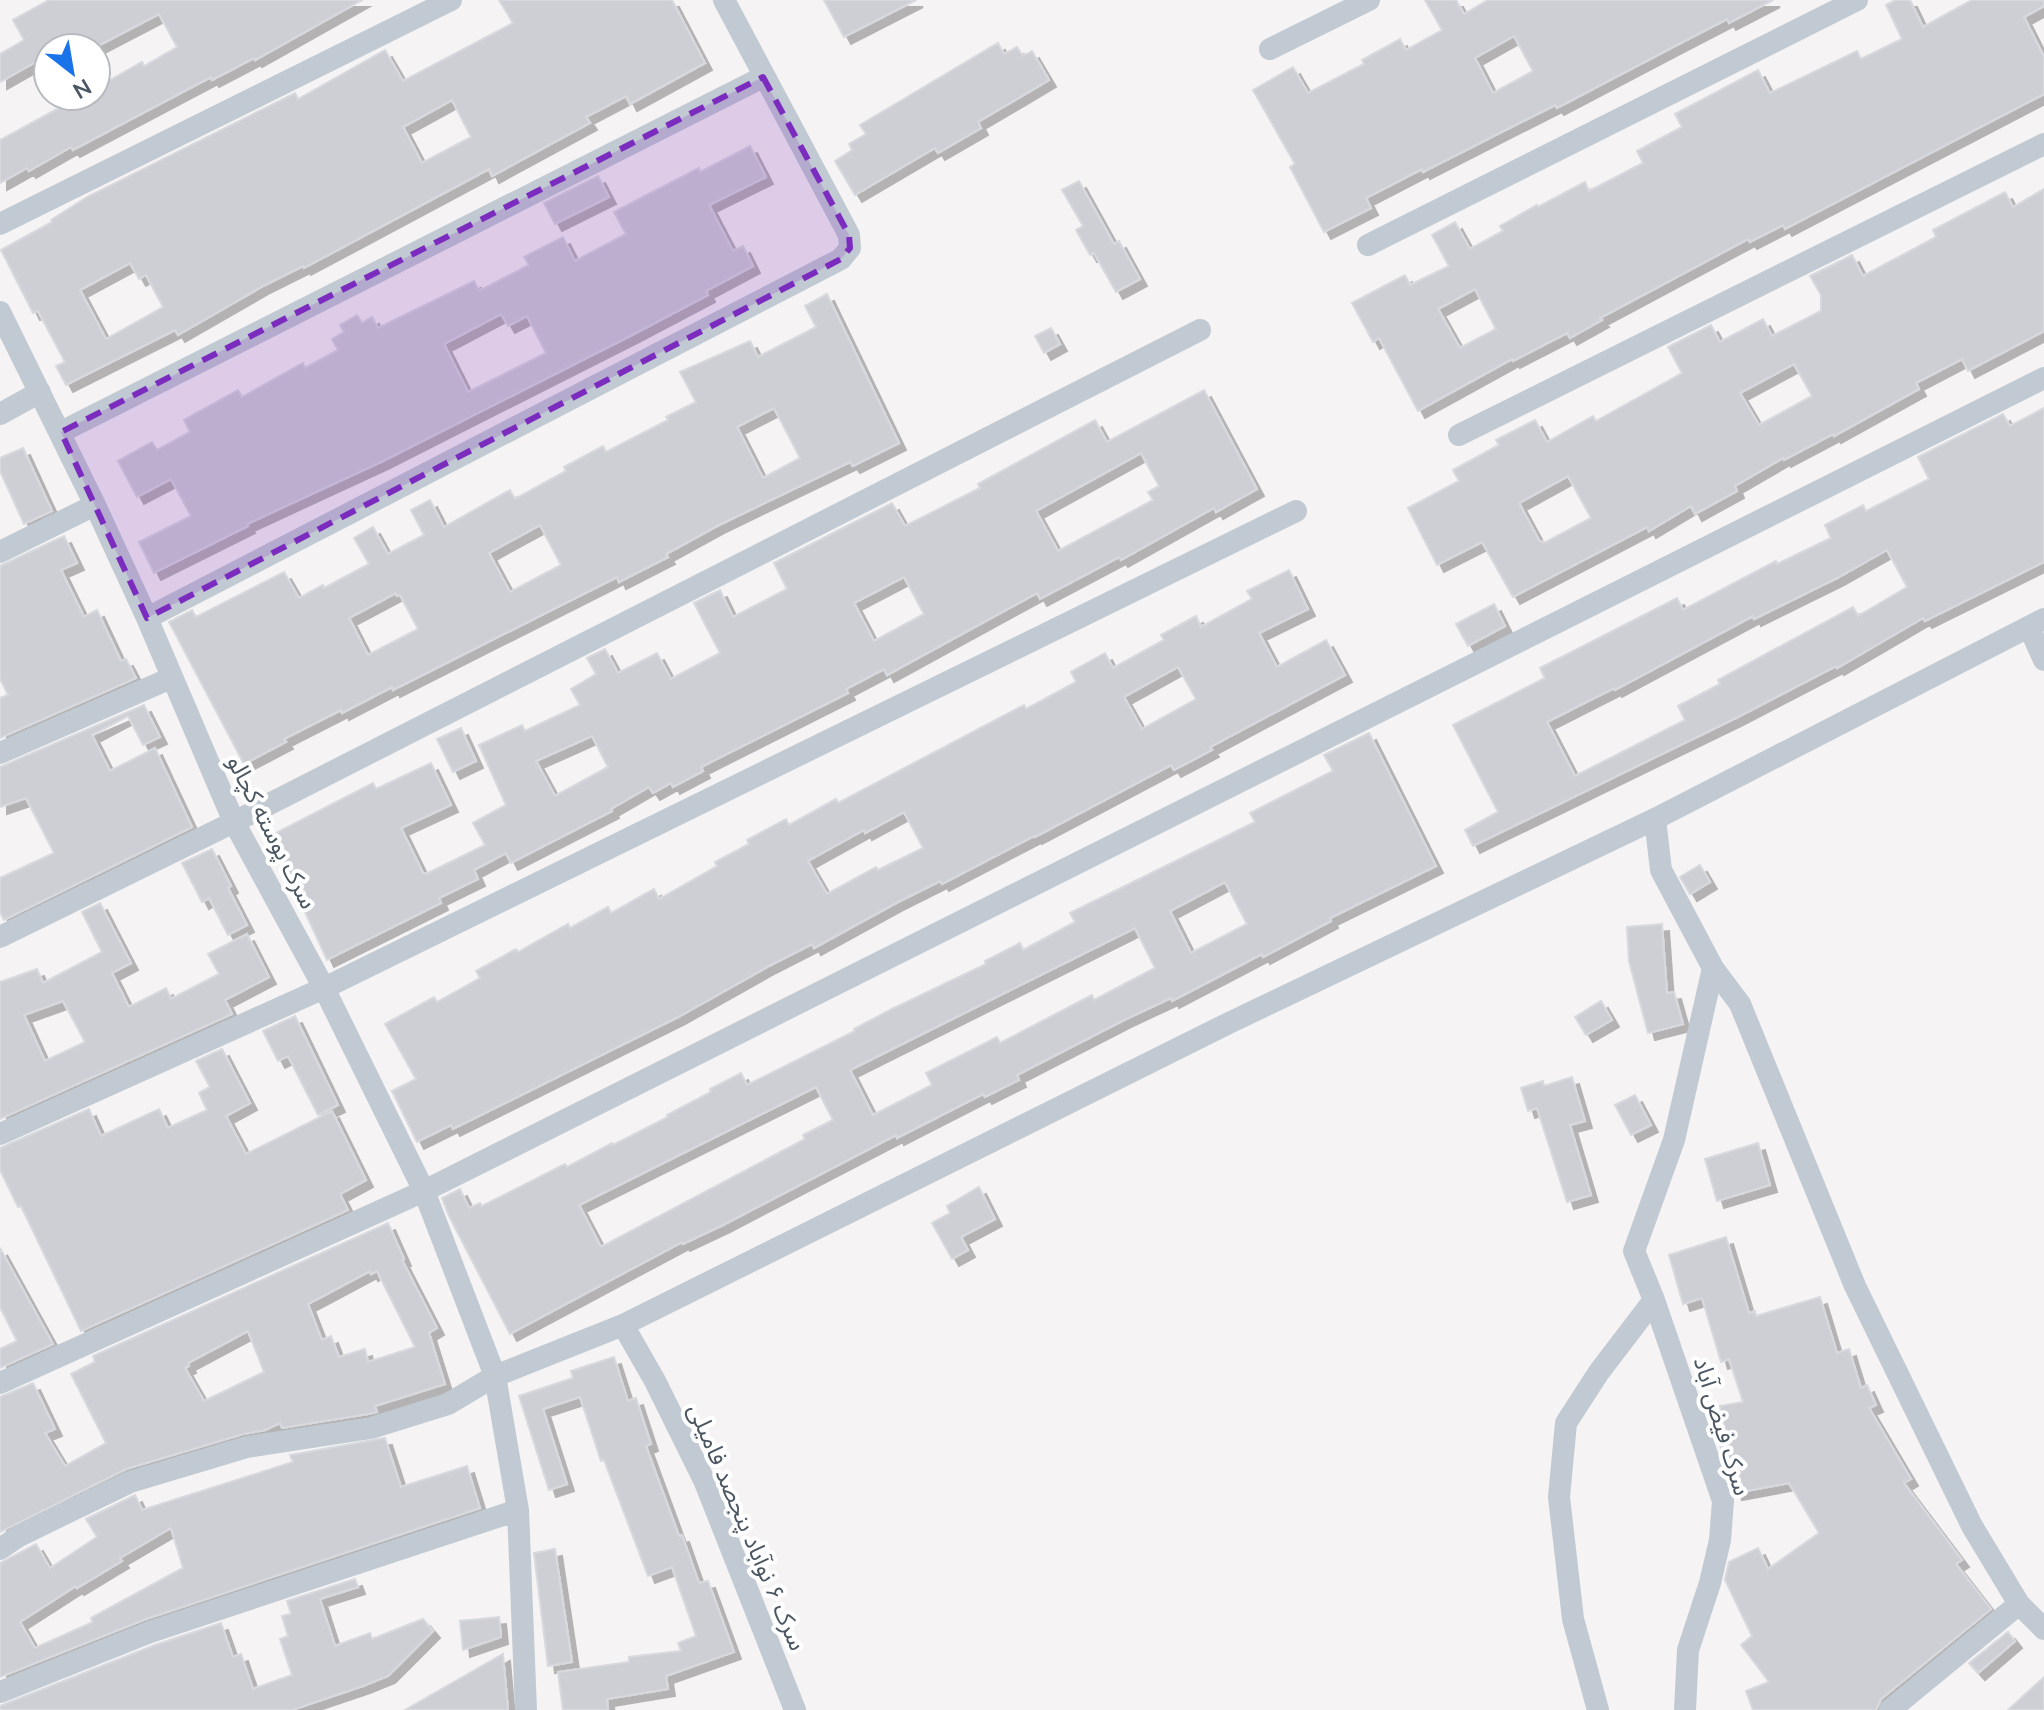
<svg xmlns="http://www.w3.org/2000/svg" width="2044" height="1710" viewBox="0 0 2044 1710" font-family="'Nunito Sans','Noto Sans Arabic',sans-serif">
<defs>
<filter id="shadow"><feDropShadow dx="7" dy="7" stdDeviation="0" flood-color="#0004"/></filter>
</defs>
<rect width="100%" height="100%" fill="#f5f3f3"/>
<!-- building -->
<path fill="#cdcfd5" stroke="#d7d9de" stroke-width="2" fill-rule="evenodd" filter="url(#shadow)" d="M49,0H362L255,60L254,58L212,80L211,77L73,150L71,147L29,171L27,168L0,183V140L81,96H96V88L142,62L144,66L177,47L159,14L94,48H48V55L0,82V54L24,40L13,20Z
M499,0H672L705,63L630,104L626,96L586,117L590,123L492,176L489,169L304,268L303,266L263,286L178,335L175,330L66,385L56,366L65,362L38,311L33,313L1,250L52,222L51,220L87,197L295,93L298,99L385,50L403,81L513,23ZM452,100L471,137L422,163L403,127ZM130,263L139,279L146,275L163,307L106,339L80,290Z
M824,0H916L844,37Z
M1425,0H1456L1464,14L1488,0H1773L1729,23L1727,19L1673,47L1557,108L1555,105L1423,172L1422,169L1366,198L1371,208L1324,232L1290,167L1295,164L1253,90L1293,67L1308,93L1364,64L1362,60L1400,39L1406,50L1442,30ZM1514,36L1533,71L1493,93L1475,58Z
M1896,0H1910L1923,27L1972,0H2044V6L2024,17L2044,57V94L1785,229L1783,225L1750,242L1748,239L1600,318L1602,320L1570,338L1567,333L1513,361L1512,359L1418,411L1379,338L1373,342L1352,303L1405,275L1410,285L1449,266L1432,235L1455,222L1470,249L1503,231L1500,226L1537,205L1538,207L1585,182L1589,191L1643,163L1637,151L1682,127L1675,114L1758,70L1770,93L1857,51L1861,59L1902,39L1886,5ZM1475,289L1496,329L1460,348L1438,309Z
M998,43L1004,54L1017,47L1023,56L1032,51L1049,80L978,122L981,128L938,153L935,148L855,195L835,161L852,150L849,144L866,134L860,125Z
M750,146L766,177L709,205L733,251L743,246L753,266L706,291L708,295L632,335L383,461L247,524L248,526L154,573L139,542L191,516L171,479L137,497L118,461L152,442L157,450L190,432L184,420L238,390L242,397L303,363L305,368L338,350L332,339L344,332L340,325L357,315L362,323L372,317L378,328L474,281L479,291L529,265L524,257L563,237L575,261L626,234L614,212L699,168L700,172ZM501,314L508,326L527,316L546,353L468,392L444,344Z
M598,176L609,197L555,224L544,203Z
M1079,181L1114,244L1119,241L1140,279L1116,292L1094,253L1090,255L1076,230L1083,226L1062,190Z
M2044,189V331L1968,371L1962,359L1916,383L1919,389L1834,436L1833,434L1784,460L1783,458L1735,486L1737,491L1695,514L1691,506L1649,531L1647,527L1513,597L1482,542L1437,565L1408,508L1459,481L1453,470L1499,445L1496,440L1535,420L1547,442L1593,416L1596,421L1682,373L1668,347L1711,325L1720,342L1763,319L1772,336L1821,311V295L1810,276L1852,255L1863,276L1936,237L1933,230L2005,192L2013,207ZM1794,364L1812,396L1759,425L1740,393ZM1568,476L1591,518L1544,543L1543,541L1540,542L1519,503Z
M827,294L899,443L853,466L850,462L717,526L666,554L668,557L619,582L617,577L393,690L392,687L342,713L341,710L284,739L286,742L244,764L169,622L192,610L196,617L284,572L299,598L323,585L324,588L369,564L354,538L373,527L388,554L424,535L411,510L430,500L444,527L510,490L515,499L566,471L564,467L603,446L606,452L668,420L666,417L696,402L680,372L750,341L758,357L816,327L805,306ZM774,408L800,458L763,478L737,427ZM540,525L561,565L510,592L489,553ZM396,593L397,596L400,595L418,629L368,655L349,618Z
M1051,328L1060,344L1044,353L1035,336Z
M1204,390L1257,489L1216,512L1214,508L1121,560L1119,557L1040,599L1037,593L887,675L884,669L846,689L848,693L701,767L703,771L673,787L671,783L653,793L649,787L611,809L612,811L511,863L506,853L474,870L478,879L439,898L441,903L327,960L270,836L373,783L376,789L431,763L451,805L401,828L423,873L426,874L485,845L473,823L506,805L479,745L522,725L525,731L580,705L571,689L596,674L587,658L605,649L618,673L657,653L671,679L720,653L694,603L720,590L733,617L787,589L774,563L892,503L905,526L980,488L978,484L1095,420L1107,442ZM1141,453L1159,486L1148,492L1153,500L1058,551L1036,511ZM904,577L924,614L874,641L854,603ZM592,736L608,767L555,796L536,761Z
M2044,408V562L1925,621L1923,618L1837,668L1836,666L1738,717L1473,846L1465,830L1498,812L1453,725L1545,678L1540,668L1677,598L1683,610L1776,561L1777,564L1831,538L1825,525L1863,505L1866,511L1929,479L1918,457L2003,414L2010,426ZM1887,550L1907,587L1858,616L1853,607L1718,680L1720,684L1678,706L1685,720L1575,776L1547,722L1614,688L1615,690L1753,616L1754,619L1837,578Z
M23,448L52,511L24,524L0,471V458Z
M64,536L77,563L61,570L84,617L97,610L121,661L126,659L136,678L0,738V698L8,695L0,679V566Z
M1289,570L1308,609L1259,633L1277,667L1326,640L1345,675L1210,747L1212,750L1174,770L1171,765L1035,837L1034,836L942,884L940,881L896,903L814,948L812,944L769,966L678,1017L453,1129L451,1125L417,1142L392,1091L416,1079L385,1024L434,997L437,1002L480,978L476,971L516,949L518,952L568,924L570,928L608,907L611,913L654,889L659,899L717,866L715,862L749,844L747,840L786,819L789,825L836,799L838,803L1024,705L1026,709L1076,682L1071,672L1105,653L1113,668L1164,640L1161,635L1196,616L1201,627L1252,599L1247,591ZM1178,667L1196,699L1142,729L1124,697ZM904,812L923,848L878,870L876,867L827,894L808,861L864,830L865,833Z
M1494,604L1505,626L1468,646L1456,624Z
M144,705L160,737L143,745L128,716L92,735L110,771L155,748L192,827L4,920L0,912V878L54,853L26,798L0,807V767Z
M461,728L476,761L453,772L437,739Z
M1369,733L1436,866L1330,918L1331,921L1263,957L1262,954L1172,1001L1171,998L1124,1020L1017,1075L1019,1080L985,1097L983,1094L897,1138L896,1135L723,1225L683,1244L682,1242L510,1334L449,1216L442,1198L460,1189L469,1208L480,1203L482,1206L565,1164L567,1167L612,1143L613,1145L668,1117L667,1115L711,1092L710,1089L741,1073L747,1085L855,1031L854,1029L890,1010L986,964L985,961L1020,943L1023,950L1075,922L1070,913L1255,822L1250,813L1333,771L1324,755ZM1225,882L1247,924L1191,953L1170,911ZM1135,928L1155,968L1094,1000L1092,995L1000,1043L997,1037L926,1073L932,1085L873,1115L850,1070ZM816,1087L833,1120L803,1135L805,1139L601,1247L579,1205Z
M212,849L231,886L228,888L247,925L228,935L209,898L202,902L182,863Z
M1700,865L1710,882L1690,894L1680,877Z
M100,903L131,963L112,973L129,1007L166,988L171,999L219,974L208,954L247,934L269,977L225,1000L232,1014L0,1119V982L37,969L43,983L102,952L82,912ZM63,1001L85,1042L45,1061L24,1015Z
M1662,924L1667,993L1674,992L1683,1024L1648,1033L1629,961L1627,927Z
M1601,1001L1612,1020L1586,1035L1575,1017Z
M295,1016L338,1105L318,1115L288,1056L278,1061L263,1031Z
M222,1049L250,1103L226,1116L246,1154L332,1111L366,1180L340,1194L348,1210L81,1331L21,1206L18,1207L0,1170V1148L89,1109L101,1136L159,1109L168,1128L207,1110L199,1093L210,1087L196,1061Z
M1572,1077L1585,1121L1570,1125L1591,1195L1567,1202L1537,1108L1528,1111L1521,1088L1543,1081L1544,1086Z
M1635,1095L1651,1125L1631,1135L1615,1105Z
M1758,1143L1770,1185L1717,1201L1705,1159Z
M979,1187L995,1219L961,1237L968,1250L952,1259L932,1223L950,1213L947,1206Z
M388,1223L404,1259L402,1260L437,1328L429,1333L445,1384L375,1406L377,1412L368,1414L282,1428L280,1423L265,1430L243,1434L126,1469L0,1532V1397L33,1383L55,1429L45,1433L65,1466L106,1443L71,1374L95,1362L93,1356ZM370,1271L371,1274L377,1271L415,1347L368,1362L365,1349L339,1357L331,1336L322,1340L308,1304ZM248,1331L264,1372L204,1401L185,1368L189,1366L188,1363Z
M1726,1237L1749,1313L1755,1311L1756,1316L1820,1297L1837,1353L1849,1349L1861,1388L1867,1385L1876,1405L1869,1408L1911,1479L1904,1483L1962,1560L1956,1564L1991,1609L1881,1699L1876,1710H1753L1746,1691L1769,1682L1741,1645L1752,1636L1725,1580L1729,1562L1758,1548L1768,1569L1819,1533L1789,1483L1735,1493L1723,1458L1720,1443L1727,1442L1720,1406L1743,1402L1729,1359L1721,1362L1702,1298L1683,1304L1669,1255Z
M0,1248L53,1344L0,1368V1349L17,1341L0,1307Z
M614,1357L628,1401L636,1398L651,1444L646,1446L679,1536L682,1535L699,1583L708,1581L734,1652L666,1676L668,1689L607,1699L608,1710H563L558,1672L629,1662V1657L681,1651L678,1643L696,1636L672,1567L648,1576L604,1460L601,1461L580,1397L543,1409L567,1484L549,1490L519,1396L573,1378L571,1371Z
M385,1438L401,1487L467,1466L480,1508L146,1619L0,1677V1563L36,1544L50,1568L97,1537L86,1519L135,1495L142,1510L293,1462L290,1455ZM171,1528L183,1568L91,1618L93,1622L35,1648L20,1622L76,1586L77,1588L122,1561L120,1558Z
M555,1549L572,1662L548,1666L534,1553Z
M355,1579L358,1587L320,1599L335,1646L370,1633L372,1639L423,1619L433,1631L388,1676L363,1686L292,1710H0V1706L155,1645L221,1623L233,1657L241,1654L253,1689L292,1675L280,1639L288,1636L282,1616L291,1614L287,1601Z
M499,1617L501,1637L463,1650L460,1621Z
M2008,1632L2015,1641L1978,1673L1969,1663Z
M503,1654L508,1710H405L466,1675Z
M2044,1677V1710H2008Z"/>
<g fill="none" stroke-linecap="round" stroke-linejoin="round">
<!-- minor -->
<path stroke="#c1cad2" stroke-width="22" d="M1270,49L1369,0
M0,224L451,0
M1368,245L1857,0
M0,312L95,505L147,618L234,822L324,988L424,1191L495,1376L518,1510L526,1710
M0,414L40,392
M61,432L763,77
M1459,435L2044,144
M0,552L95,505
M147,618L841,259L850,248L849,235L724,0
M2029,627L2044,660
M0,753L171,678
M1655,819L1661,870L1713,968L1740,1004L1855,1286L1972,1526L2019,1604L2044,1629
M0,937L234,822L1200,330
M0,1134L324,988L1296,511
M623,1325L655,1381L704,1480L795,1710
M0,1383L424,1191L2044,378
M0,1549L19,1536L130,1482L247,1447L371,1428L448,1404L495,1376L623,1325L1231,1022L1655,819L2044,619
M0,1692L150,1632L518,1510
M1598,1710L1573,1619L1559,1497L1566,1423L1599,1372L1654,1300
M1685,1710L1688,1650L1710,1583L1720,1540L1723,1501L1654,1300L1634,1251L1674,1140L1713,968
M1890,1710L2019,1604"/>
</g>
<!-- marked area -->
<path fill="#7b2cbf" fill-opacity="0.2" stroke="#7b2cbf" stroke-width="6" stroke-dasharray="16 10" stroke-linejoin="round" d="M763,77L849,235L850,248L841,259L147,618L61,432Z"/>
<g text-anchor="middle" stroke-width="8" stroke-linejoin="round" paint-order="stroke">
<!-- street labels -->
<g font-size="24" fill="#4a5661" stroke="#fff">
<text transform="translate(272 832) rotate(63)" y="8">سرک پوسته کچالو</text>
<text transform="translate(1722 1426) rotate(73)" y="8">سرک فيض آباد</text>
<text transform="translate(747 1527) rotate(67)" y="8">سرک ۶ نوآباد پنجصد فامیلی</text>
</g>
</g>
<!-- north arrow -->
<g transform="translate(72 72) rotate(149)"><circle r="38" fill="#ffffff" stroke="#b7bbc0" stroke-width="2"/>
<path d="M0-6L14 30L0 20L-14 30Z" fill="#1a73e8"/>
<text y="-12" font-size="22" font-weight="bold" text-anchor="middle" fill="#4a5661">N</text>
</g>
</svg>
